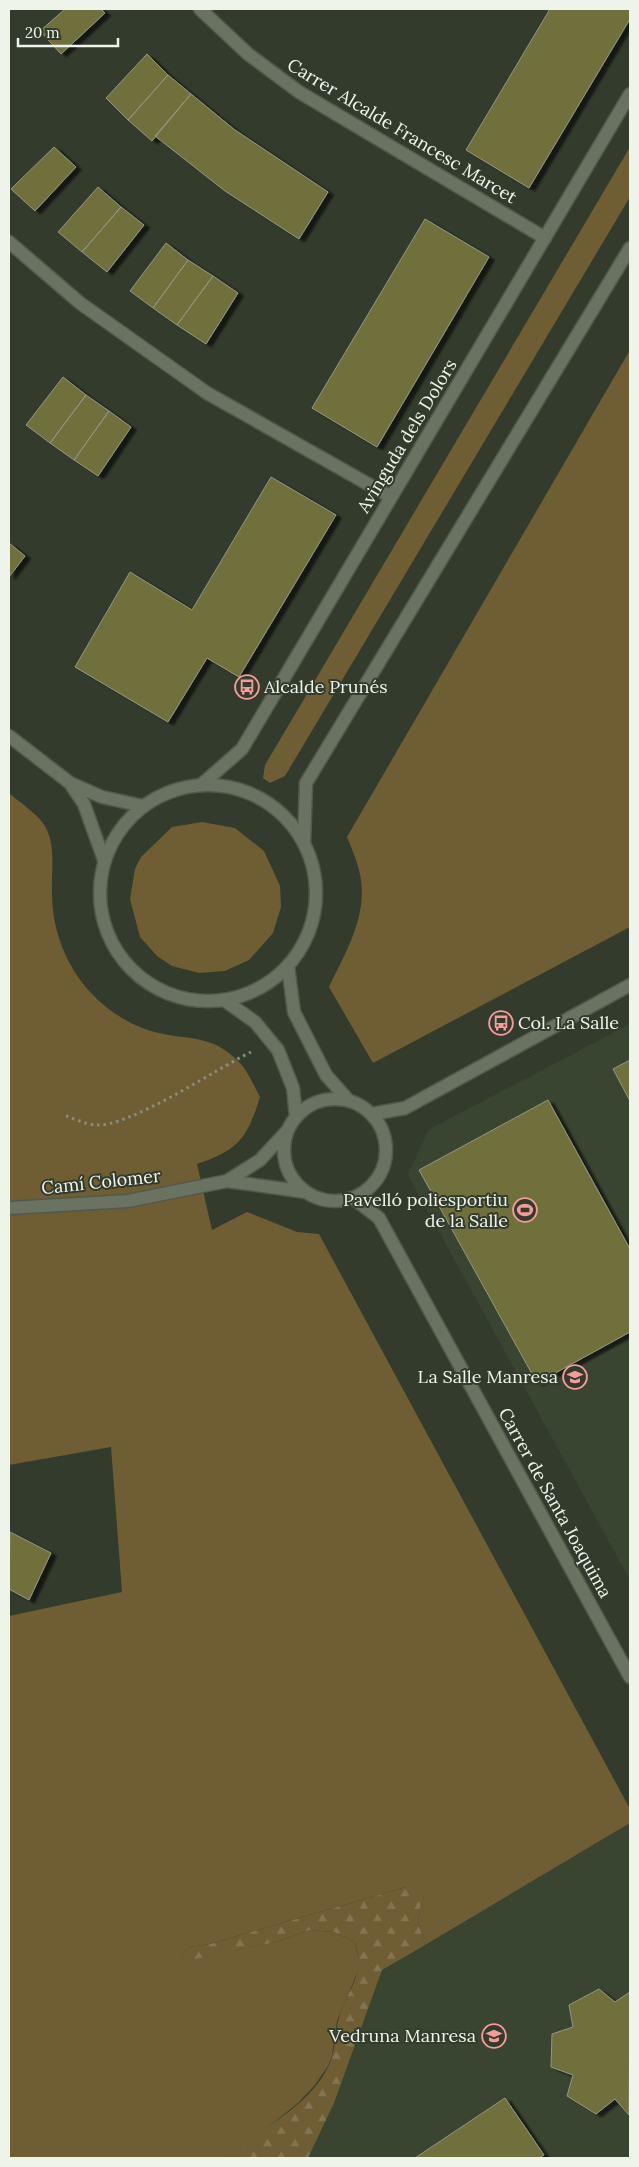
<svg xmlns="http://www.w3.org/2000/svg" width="639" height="2167" viewBox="0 0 639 2167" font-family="Lora,serif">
<defs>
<pattern id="forest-firs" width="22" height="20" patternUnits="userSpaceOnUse" patternTransform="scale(1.25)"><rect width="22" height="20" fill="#6f5d34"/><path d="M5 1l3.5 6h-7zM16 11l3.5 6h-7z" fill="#847552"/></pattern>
<filter id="shadow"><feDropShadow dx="5.5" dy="3" stdDeviation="1" flood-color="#0009"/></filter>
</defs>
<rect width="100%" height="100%" fill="#333b2c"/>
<!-- built -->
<path fill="#3a4531" d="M630,1024V1580L408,1175L428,1130Z
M630,1823V2158H308L334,2103L382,1970Z"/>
<!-- grass -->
<path fill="#6f5d34" d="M630,147V197L285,776L270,783L263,778L265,765Z
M630,350V927L373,1063L329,987C347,950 370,912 359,870C356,858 351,847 347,837Z
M9,793C18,801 36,813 43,823C57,843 51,870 52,893C52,930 66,966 91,993C108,1011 131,1026 155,1032C188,1041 211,1033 239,1062C248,1071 254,1086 260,1097C247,1139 238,1150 197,1164L212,1230L247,1212L297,1232L319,1234L630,1809V1823L425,1945L418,1921L421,1904L406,1887L210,1944L189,1947L179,1962L276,1942L310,1930L334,1932L355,1942L360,1966L337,2021L332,2056L328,2066L315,2085L298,2103L230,2158H9V1616L122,1592L111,1447L9,1465Z
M202,822L235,828L264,851L280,886L281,907L273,933L249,960L225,971L199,973L172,966L157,956L140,937L130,899L135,869L141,857L172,827Z"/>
<!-- forest -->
<path fill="url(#forest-firs)" d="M406,1887L419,1890L421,1904L418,1921L425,1945L382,1970L334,2103L308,2158H230C261,2126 309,2108 329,2065C337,2047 334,2027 342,2009C353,1981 364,1973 355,1942L334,1932L310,1930L276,1942L178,1963L189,1947L210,1944Z"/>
<!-- building -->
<path fill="#70703e" stroke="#959683" filter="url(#shadow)" d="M65,9H101L105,13L61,54L40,31Z
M550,9H630V19L529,188L466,150Z
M147,54L168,75L128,120L106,98Z
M168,75L191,94L152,141L128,120Z
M191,94L235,130L328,192L299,239L225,191L155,136Z
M54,147L76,167L35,211L11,189Z
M98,187L121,207L82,252L58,232Z
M121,207L144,225L107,272L82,252Z
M425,219L489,257L377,447L312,408Z
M166,243L188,260L153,308L130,291Z
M188,260L213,276L177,325L153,308Z
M213,276L238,293L206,344L177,325Z
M63,377L86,395L50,443L26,425Z
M86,395L109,411L74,460L50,443Z
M109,411L131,427L98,476L74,460Z
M271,477L336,515L239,677L207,658L168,722L75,667L130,572L192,610Z
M9,543L25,556L9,577Z
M630,1060V1101L613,1069Z
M548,1100L630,1249V1332L537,1383L419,1170Z
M10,1532L51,1553L29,1600L9,1589Z
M599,1989L615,2002L630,1992L629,2115L615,2099L596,2114L567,2096L573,2075L551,2067L552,2034L573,2027L569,2005Z
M505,2098L544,2155L539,2158H415Z"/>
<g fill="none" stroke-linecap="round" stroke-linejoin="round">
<!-- minor casing -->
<g stroke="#52594c" stroke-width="15">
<path id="minor" d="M200,9L248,54L299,92L545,238
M9,242L80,303L207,393L391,497
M9,736L70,783L102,797L143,806
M70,783L84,804L104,860
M353,1198L379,1218L630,1677"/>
</g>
<!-- tertiary casing -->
<g stroke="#52594c" stroke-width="15">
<path id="tertiary" d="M100 893a108 108 0 1 1 216 0a108 108 0 1 1-216 0Z
M201,785L242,749L630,94
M304,844L306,783L630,248
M288,966L294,1012L326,1075L349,1101
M224,1000L255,1022L278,1050L293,1088L296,1117
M284 1150a51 51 0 1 1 102 0a51 51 0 1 1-102 0Z
M372,1114L405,1108L630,985
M227,1181L260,1160L286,1132
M9,1208L128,1201L227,1181L306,1192"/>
</g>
<!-- path -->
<path stroke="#888e82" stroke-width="3" stroke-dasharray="2.5 4" stroke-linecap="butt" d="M66,1116C75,1119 86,1124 95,1125C129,1128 216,1069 251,1052"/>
<!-- minor -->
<use href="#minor" stroke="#6a7262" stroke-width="12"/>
<!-- tertiary -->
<use href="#tertiary" stroke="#6a7262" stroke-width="12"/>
</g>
<!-- icons -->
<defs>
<g id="bus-ring" transform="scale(1.25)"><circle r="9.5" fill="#333b2c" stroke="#f59b9a" stroke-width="1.5"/><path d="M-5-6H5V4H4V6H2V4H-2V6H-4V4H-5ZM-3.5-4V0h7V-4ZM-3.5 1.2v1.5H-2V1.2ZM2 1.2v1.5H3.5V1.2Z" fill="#f59b9a"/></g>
<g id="stadium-ring" transform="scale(1.25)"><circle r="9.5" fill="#333b2c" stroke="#f59b9a" stroke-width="1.5"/><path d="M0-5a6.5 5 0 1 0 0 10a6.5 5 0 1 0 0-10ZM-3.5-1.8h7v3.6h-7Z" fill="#f59b9a"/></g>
<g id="school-ring" transform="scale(1.25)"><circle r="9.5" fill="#333b2c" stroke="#f59b9a" stroke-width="1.5"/><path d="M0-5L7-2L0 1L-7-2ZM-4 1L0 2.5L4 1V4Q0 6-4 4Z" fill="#f59b9a"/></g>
</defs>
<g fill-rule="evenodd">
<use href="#bus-ring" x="247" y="687"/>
<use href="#bus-ring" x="501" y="1023"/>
<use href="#stadium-ring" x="525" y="1210"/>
<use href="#school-ring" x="575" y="1377"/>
<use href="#school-ring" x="494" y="2036"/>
</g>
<g text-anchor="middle" stroke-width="4" stroke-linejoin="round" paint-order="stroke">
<!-- street labels -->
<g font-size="18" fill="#eff4eb" stroke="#333b2c">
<text transform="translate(402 131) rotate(31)" y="6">Carrer Alcalde Francesc Marcet</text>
<text transform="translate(407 436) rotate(-59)" y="6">Avinguda dels Dolors</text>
<text transform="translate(101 1182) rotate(-6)" y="6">Camí Colomer</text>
<text transform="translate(555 1503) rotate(61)" y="6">Carrer de Santa Joaquima</text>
</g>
<!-- poi labels -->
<g font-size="18" fill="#eff4eb" stroke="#333b2c" text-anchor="end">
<text x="264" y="693" text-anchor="start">Alcalde Prunés</text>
<text x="518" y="1029" text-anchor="start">Col. La Salle</text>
<text x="508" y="1206">Pavelló poliesportiu<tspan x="508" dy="21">de la Salle</tspan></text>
<text x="558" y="1383">La Salle Manresa</text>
<text x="476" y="2042">Vedruna Manresa</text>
</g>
</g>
<!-- border -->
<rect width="639" height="2167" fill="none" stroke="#eff4eb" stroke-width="20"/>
<!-- scale -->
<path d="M18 38v8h100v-8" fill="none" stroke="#eff4eb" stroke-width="2.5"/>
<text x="25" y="38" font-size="15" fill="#eff4eb" stroke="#333b2c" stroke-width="4" paint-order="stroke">20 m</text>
</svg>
